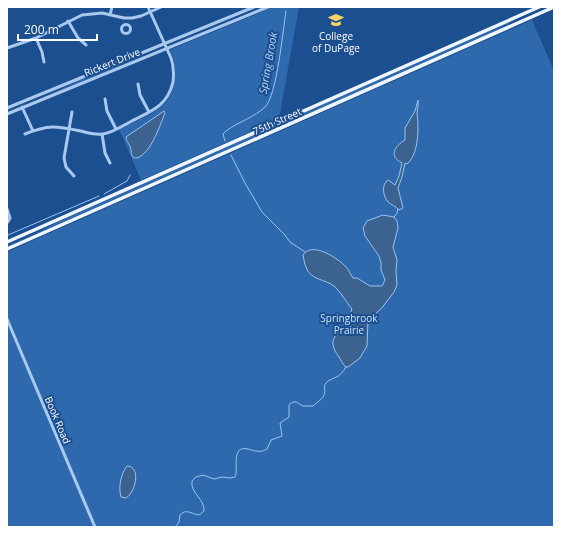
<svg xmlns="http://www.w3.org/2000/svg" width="561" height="534" viewBox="0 0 561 534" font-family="'Open Sans',sans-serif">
<rect width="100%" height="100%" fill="#1b4f8f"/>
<!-- green -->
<path fill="#2e69ad" d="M273,7H299L279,119L141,180L119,129C133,122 161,112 169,98C171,93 172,88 173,83C177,70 175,61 170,50Z
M524,15L485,36L7,247V246L37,233L61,220Z
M532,20L554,71V527H7V252Z
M142,56L119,66L42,98L78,81Z"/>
<!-- water -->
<path fill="#3c6290" stroke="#9cc4f0" d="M418,100C419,105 417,109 417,113C419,127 419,154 407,164L405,163L402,177L398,188L403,208L399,210C396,206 391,205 388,202C383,196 381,185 388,180L395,185L399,176L402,163C388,156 395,146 405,140V128L415,111Z
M164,111L165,113C160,125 149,159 134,158C130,154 132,151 130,146C128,142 126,141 126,137Z
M383,215L394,217L397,221L398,228L393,247L397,260L396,271L397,285L394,292L381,309L368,320L367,346L360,358L348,367H346C342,364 342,361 339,357C325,338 338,334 350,322V314L352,309C347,303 340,291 334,286C325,279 310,280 306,267C304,263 304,259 303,255C312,241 338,258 346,267C349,270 350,274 353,278H357L370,286H382L385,280L381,270V263L379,256L365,236L363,228L367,221Z
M127,466C142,467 135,493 126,498L121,497C118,487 121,474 127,466Z"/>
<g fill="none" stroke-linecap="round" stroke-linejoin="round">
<!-- stream -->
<path stroke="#9cc4f0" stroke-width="1" d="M225,141L223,134L226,131C238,122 255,117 265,107C277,96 283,29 286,11
M231,155L245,183L262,212L284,234L290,242L305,252
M104,194L127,181L130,175
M394,217L397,213L398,209
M8,235L99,196
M175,527L179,522L180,515C186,508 191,514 199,515L204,511C205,499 190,493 192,481L196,477L203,475L214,479L222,477L230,478L235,477C239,470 230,445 248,449C255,451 261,453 267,449L271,440L282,436L280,423L289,417V405C295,399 297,403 303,406H313C316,403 323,399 324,395C326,391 323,386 326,383C333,376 339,380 346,367"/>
<!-- minor -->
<path stroke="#a9c9ee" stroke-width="3" d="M110,15L112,7
M68,21L78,38L86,45
M121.5 29a4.5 4.5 0 1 1 9 0a4.5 4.5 0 1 1-9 0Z
M36,38L42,52L44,62
M7,48L36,38L82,15L102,13L124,18H132L141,16L161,7
M138,84L140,95L149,112
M105,99L107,111L116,129
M22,107L33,131
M7,108L254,7
M72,112L64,158L66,167L74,176
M7,114L268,7
M25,134C49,124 57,126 81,131C88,133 96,135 103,134C112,133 122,126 130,122C151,111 167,107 173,82C174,73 174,66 171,58L148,7
M102,134L105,153L110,163
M7,209L10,218L7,223
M7,319L95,527"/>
<!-- major -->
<path stroke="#f0f6ff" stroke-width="3.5" d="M7,242L539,7
M7,249L554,7"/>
</g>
<!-- icons -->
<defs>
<g id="university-bare" transform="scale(1.2)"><path d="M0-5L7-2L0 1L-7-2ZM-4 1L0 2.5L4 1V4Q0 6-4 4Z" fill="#ffd166" stroke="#1b4f8f" stroke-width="2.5" paint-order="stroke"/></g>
</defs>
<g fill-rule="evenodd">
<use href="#university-bare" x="336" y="20"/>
</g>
<g text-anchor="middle" stroke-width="4" stroke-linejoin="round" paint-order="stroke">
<!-- poi labels -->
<g font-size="10" fill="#fff" stroke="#1b4f8f">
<text x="336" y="40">College<tspan x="336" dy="12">of DuPage</tspan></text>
</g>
<!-- street labels -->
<g font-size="10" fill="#fff" stroke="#1b4f8f">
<text transform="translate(112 62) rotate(-22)" y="4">Rickert Drive</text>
<text transform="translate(277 121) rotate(-24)" y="4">75th Street</text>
<text transform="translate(58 420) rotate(67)" y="4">Book Road</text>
</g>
<!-- park labels -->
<g font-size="10" fill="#cfe3fa" stroke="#1b4f8f">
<text x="349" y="322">Springbrook<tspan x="349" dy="12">Prairie</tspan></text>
</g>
<!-- water labels -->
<g font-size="11" font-style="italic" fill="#b5d3f5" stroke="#1b4f8f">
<text transform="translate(268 63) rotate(-80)" y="4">Spring Brook</text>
</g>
</g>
<!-- border -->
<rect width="561" height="534" fill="none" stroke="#ffffff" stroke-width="16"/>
<!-- scale -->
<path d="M18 34v6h79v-6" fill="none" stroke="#ffffff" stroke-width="2"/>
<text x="24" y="34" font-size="12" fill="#ffffff" stroke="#1b4f8f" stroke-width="3" paint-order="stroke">200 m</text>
</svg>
